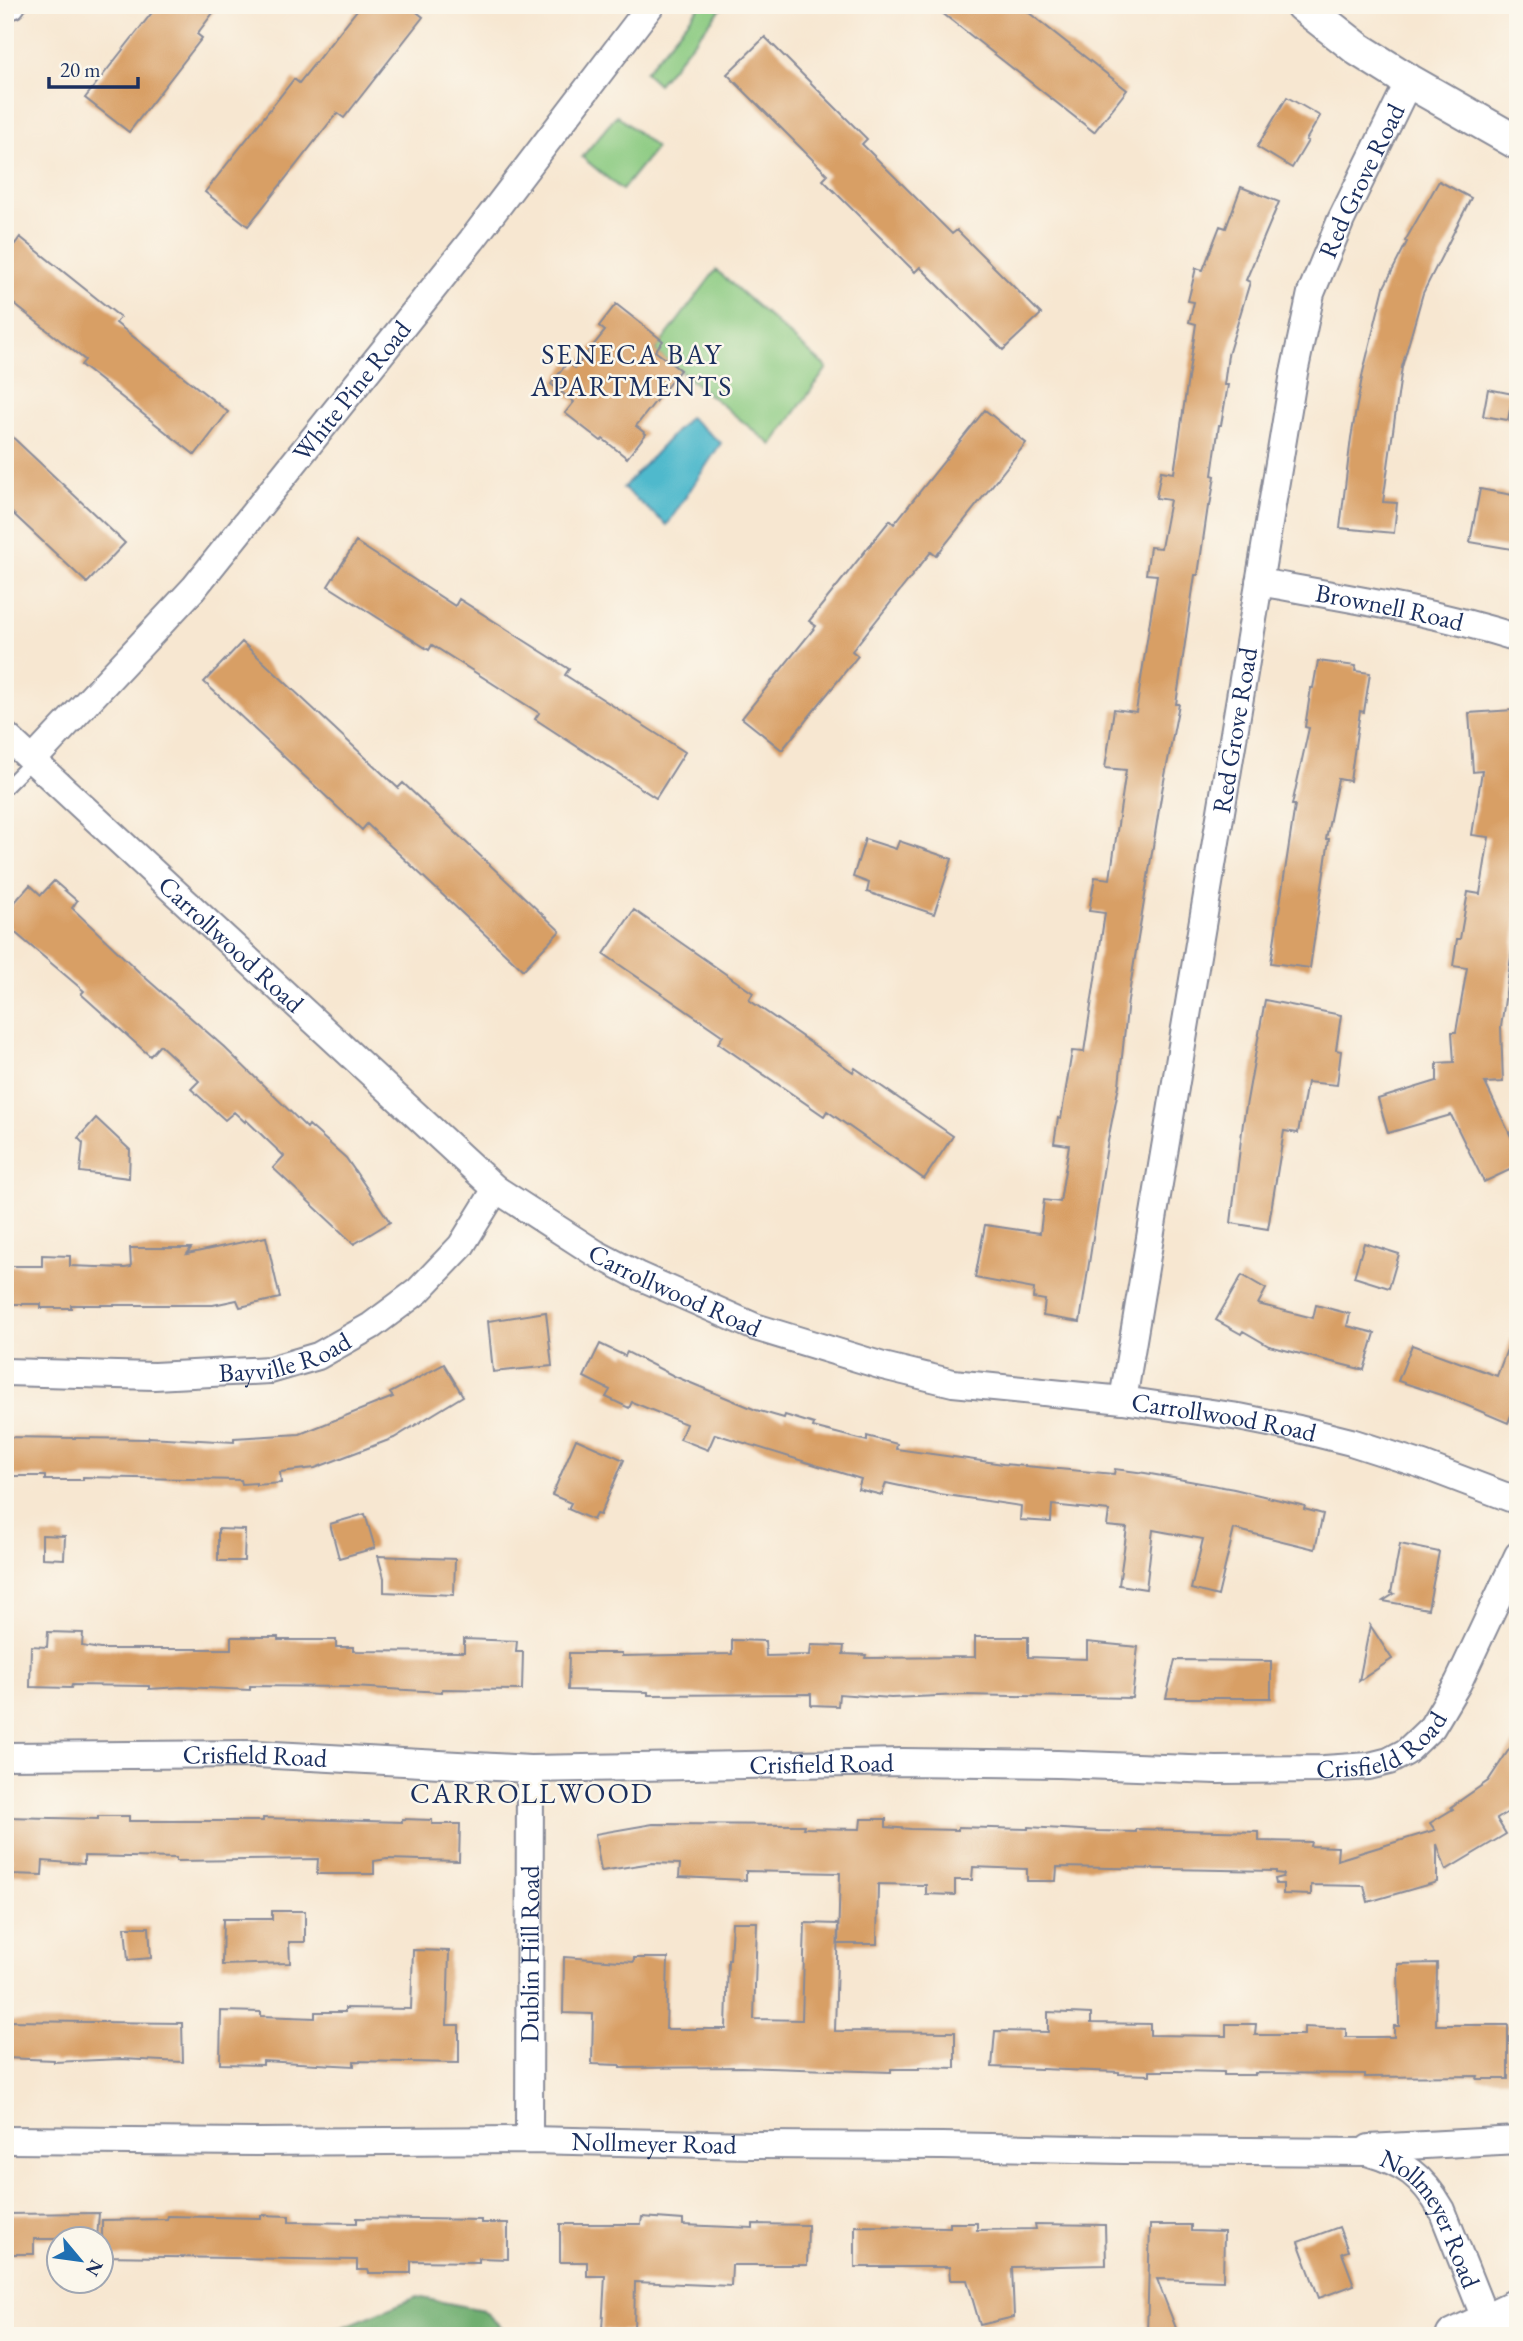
<svg xmlns="http://www.w3.org/2000/svg" width="1523" height="2341" viewBox="0 0 1523 2341" font-family="'EB Garamond',serif">
<rect width="100%" height="100%" fill="#fbf7ec"/>
<filter id="ink" filterUnits="userSpaceOnUse"><feTurbulence type="fractalNoise" baseFrequency=".0143" numOctaves="2"/><feDisplacementMap in="SourceGraphic" scale="14" xChannelSelector="R" yChannelSelector="G"/><feConvolveMatrix kernelMatrix="1 2 1 2 8 2 1 2 1" color-interpolation-filters="sRGB"/></filter>
<filter id="wash" filterUnits="userSpaceOnUse"><feTurbulence type="fractalNoise" baseFrequency=".00686" numOctaves="4" result="noise"/><feDisplacementMap in="SourceGraphic" scale="28" xChannelSelector="R" yChannelSelector="G"/><feGaussianBlur stdDeviation="1.57" result="paint"/><feColorMatrix in="noise" values="0 0 0 0 0 0 0 0 0 0 0 0 0 0 0 0 0 1.4 0 .05"/><feComposite in="paint" operator="in"/></filter>
<g filter="url(#wash)">
<rect width="100%" height="100%" fill="#f7e7d1"/>
<!-- green -->
<path fill="#8bca81" stroke="#537c70" stroke-width="2" d="M701,5H716L721,9L658,84L645,72Z
M617,115L656,148L622,190L582,157Z
M716,270L827,368L772,445L655,351Z"/>
<!-- forest -->
<path fill="#70ae6f" stroke="#466e66" stroke-width="2" d="M417,2297L483,2310L511,2336H328L333,2331Z"/>
<!-- water -->
<path fill="#4fb9cc" stroke="#357495" stroke-width="2" d="M689,417L721,443L667,525L623,488Z"/>
<g id="blocks">
<!-- building -->
<path fill="#d89f65" d="M158,5H219L197,34L202,38L129,132L85,98Z
M361,5H408L423,17L344,118L337,113L248,226L205,192L294,79L299,83Z
M932,5H1019L1127,90L1094,132Z
M765,37L867,139L862,144L952,234L957,230L1041,314L1003,350L920,267L915,272L823,180L828,175L727,74Z
M1287,97L1320,116L1306,140L1308,141L1292,168L1257,147Z
M1439,181L1471,198L1423,293L1402,367L1383,502L1397,503L1394,533L1340,528L1351,438L1363,372L1384,287L1407,242L1405,241Z
M1241,187L1279,202L1246,280L1250,282L1228,355L1224,385H1228L1221,425H1219L1212,475L1215,476L1210,506H1208L1198,575H1195L1176,704H1179L1162,791L1128,1000L1119,1085L1107,1146L1080,1322L1043,1316L1045,1300L1033,1298L1034,1289L975,1278L985,1225L1040,1233L1044,1200L1060,1202L1069,1145L1054,1143L1058,1118L1061,1119L1072,1051L1084,1052L1105,913L1089,911L1095,877L1110,879L1126,770L1105,768L1114,709L1136,712L1157,575L1146,574L1150,547L1161,548L1170,500L1156,498L1161,471L1174,473L1196,324L1189,322L1194,302L1188,301L1196,268L1203,270L1220,226L1226,228Z
M5,236L15,244L20,237L120,317L116,323L228,412L195,455L81,365L85,360L5,297Z
M616,304L663,341L655,351L680,370L636,426L646,434L627,458L603,439L601,441L565,413L574,402L551,384L568,362L575,368L605,331L599,326Z
M1488,389L1513,394L1508,420L1483,416Z
M985,410L1026,443L936,556L931,552L852,651L858,656L782,750L742,718L816,626L809,621L890,520L894,524Z
M5,430L125,543L87,583L5,506Z
M1480,489L1518,496V550L1470,542Z
M356,542L455,606L459,599L569,669L565,675L685,752L656,798L535,719L539,713L432,645L429,650L328,586Z
M242,642L398,788L403,783L560,931L523,970L367,824L362,830L204,682Z
M1318,661L1356,666L1355,671L1370,673L1364,712L1360,711L1350,781L1338,779L1326,839H1329L1310,968L1271,963L1295,805H1292L1309,728L1305,727L1311,688H1313Z
M1513,710L1518,780V909L1501,1027L1503,1082L1485,1083L1518,1151V1166L1484,1182L1451,1115L1388,1133L1378,1099L1437,1081V1063L1454,1062L1452,1032H1456L1467,968L1453,966L1457,939H1460L1468,892L1480,894L1489,837L1472,835L1482,771L1473,772L1469,713Z
M865,839L896,849L899,841L952,859L934,914L867,892L869,883L853,877Z
M54,881L77,901L72,908L140,973L224,1047L307,1128L309,1125L346,1158L390,1222L354,1244L273,1168L284,1156L246,1120L245,1122L234,1112L225,1120L191,1089L199,1081L160,1045L150,1056L81,994L84,991L5,924V913L30,885L41,895Z
M634,910L753,993L749,1000L853,1072L855,1068L953,1136L924,1179L827,1111L824,1116L718,1043L723,1036L604,954Z
M1265,1000L1341,1015L1336,1050L1341,1051L1337,1085L1307,1082L1298,1133L1284,1131L1268,1229L1231,1223L1243,1123Z
M96,1118L130,1150L129,1178L80,1172L83,1143L78,1138Z
M266,1237L280,1298L240,1307L237,1300L213,1305H71V1308H41V1304H5V1266H42V1255L70,1256V1266L125,1268L131,1267L130,1248H191L187,1254Z
M1364,1243L1399,1254L1389,1288L1354,1277Z
M1242,1275L1266,1289L1258,1304L1313,1318L1316,1305L1350,1314L1347,1326L1375,1333L1364,1370L1269,1346L1243,1331L1241,1334L1216,1320Z
M546,1312L552,1366L493,1372L488,1321Z
M1515,1328H1518V1397L1508,1423L1447,1397L1398,1381L1412,1345L1497,1376Z
M600,1344L625,1356L627,1352L674,1376L756,1410L784,1418L785,1415L814,1424L813,1427L867,1441V1436L897,1444L896,1449L1003,1464L1114,1474L1115,1469L1145,1473L1234,1489L1305,1506L1304,1509L1323,1514L1315,1549L1234,1529L1218,1596L1191,1589L1203,1539L1153,1530L1146,1589L1119,1585L1127,1528L1107,1526L1109,1511L1052,1505L1051,1522L1020,1520L1021,1506L933,1493L886,1483L882,1495L858,1489L861,1479L715,1434L708,1450L680,1439L686,1424L632,1402L629,1408L606,1397L610,1390L584,1377Z
M444,1364L463,1396L394,1438L315,1468L280,1472L281,1483L256,1485V1483L242,1484L241,1480L83,1477V1480H45V1476H5V1437L148,1439L149,1437L234,1442V1438L300,1434L393,1397L390,1393Z
M576,1439L624,1460L600,1515L596,1514L593,1520L568,1509L571,1503L552,1495Z
M365,1514L375,1548L339,1558L330,1524Z
M218,1529L245,1530L244,1561H218Z
M42,1535L65,1536L64,1559L42,1558Z
M1400,1544L1439,1552L1428,1609L1383,1601L1394,1594L1391,1593Z
M378,1556L455,1559L454,1595L384,1592V1578Z
M1370,1625L1392,1659L1359,1681Z
M48,1632L83,1633L82,1646L100,1649H231V1637H278V1640H336V1647H353V1651L464,1652V1639L517,1641L516,1652H523L522,1690L442,1689V1692L352,1687L250,1686V1690L181,1687L149,1689V1686L72,1685L71,1688L30,1687L31,1646L47,1647Z
M975,1637H1028V1657L1087,1659V1642L1138,1647L1132,1698L962,1695L891,1698L839,1694L838,1706L811,1705V1694L648,1695V1692L568,1690L569,1653H622V1656L732,1654V1640L765,1641L766,1656L810,1655L811,1645L844,1646L843,1654L866,1655L865,1658L975,1657Z
M1175,1660L1271,1661V1698H1166Z
M1518,1736V1806L1497,1819L1506,1834L1446,1870L1437,1844V1882L1368,1902L1364,1886L1311,1885V1895L1283,1894V1884H1276L1275,1879L1283,1877L1284,1874L1276,1873V1871L1057,1867L1056,1881H1027V1869L973,1867L972,1880H955V1895L926,1894V1885L878,1884L877,1944H838L840,1873L746,1871V1880L679,1877L680,1864L652,1863L601,1871L595,1834L653,1824L804,1825L803,1828L860,1829L861,1819H886V1827L911,1829L958,1830V1827L1028,1829V1827L1098,1831L1136,1832V1829L1259,1832V1841L1311,1842L1310,1846L1338,1847L1337,1860L1435,1830L1430,1823L1453,1809L1451,1807L1488,1781Z
M98,1816H129V1821H263V1818L402,1822V1819L432,1820V1824H460L459,1861L387,1859L374,1861V1874H317L318,1859L176,1861V1858L84,1856V1864L43,1861L42,1875L11,1874L12,1857H5V1817L98,1819Z
M272,1911H305V1942H289L290,1963L222,1965L223,1919H272Z
M732,1922H757L754,2019L802,2020L805,1923L838,1924L835,2031L955,2032V2068L919,2067V2069H891V2072L741,2067L620,2068V2065L592,2064L593,2014L563,2013L564,1957L634,1962V1958H668L666,2029H726L728,1960H730Z
M125,1927H149L151,1958L128,1960Z
M413,1950L449,1951L447,2025H459V2063L354,2061V2066L263,2061V2065L220,2064L221,2011L261,2012V2016L315,2018V2012H345V2008L411,2009Z
M1437,1963L1436,2025H1508V2079H1477L1478,2076L1365,2077V2074L1255,2073V2075H1224V2072L1176,2071H1150V2075L1119,2074V2072L992,2067L995,2031L1048,2032V2012L1091,2014V2023L1150,2024V2035L1226,2036V2024H1256L1255,2035H1304V2027L1346,2029V2037H1394V2026H1399L1398,1964Z
M5,2021L182,2023L183,2062L121,2059L54,2062V2060L5,2058Z
M99,2213L97,2239H34V2254H5V2214Z
M261,2215L289,2216V2222L357,2223V2218L481,2220V2223H508V2259L479,2258V2262L411,2261V2273H369L368,2270H357V2260L102,2256V2220L167,2219L168,2216L261,2218Z
M642,2217L683,2220V2225L753,2228V2224L808,2225L807,2265H732L731,2286L635,2282L634,2331L602,2330L605,2276H587V2262H560V2224H641Z
M950,2223H977V2230L1036,2229L1035,2224L1105,2225L1106,2265L1012,2267L1014,2317L980,2325L967,2280H950L949,2267H855V2226L950,2227Z
M1150,2225H1191V2231L1224,2232L1223,2281L1157,2279L1179,2336H1147Z
M1339,2227L1348,2251L1342,2253L1354,2285L1319,2298L1298,2242Z"/>
</g>
</g>
<g filter="url(#ink)">
<use href="#blocks" fill-opacity="0" stroke="#898b98" stroke-width="2"/>
<g fill="none" stroke-linecap="round" stroke-linejoin="round">
<!-- service casing -->
<g stroke="#898b98" stroke-width="16">
<path id="service" d="M5,788L33,760"/>
</g>
<!-- minor casing -->
<g stroke="#898b98" stroke-width="30">
<g id="minor">
<path d="M6,5H12"/>
<path id="s1" d="M1259,582C1346,598 1433,611 1518,638"/>
<path id="s2" d="M5,735L496,1189L595,1253L639,1276L755,1327L883,1366L953,1383L1123,1400L1239,1417L1299,1429L1351,1442L1423,1465L1518,1501"/>
<path id="s3" d="M33,760L194,588L472,240L651,5"/>
<path id="s4" d="M5,1372L154,1376L270,1370L318,1356L371,1326L418,1291L461,1246L496,1189"/>
<path id="s5" d="M1123,1400L1294,373L1311,293L1341,220L1409,81"/>
<path id="s6" d="M5,1756L256,1754L530,1769L903,1762L1057,1764L1216,1770L1324,1769L1369,1766L1389,1761L1406,1752L1432,1727L1458,1683L1518,1555"/>
<path id="s7" d="M5,2140L256,2142L529,2140L751,2145L942,2146L1124,2150L1367,2152C1404,2163 1422,2175 1442,2210L1492,2336"/>
<path id="s8" d="M529,2140L530,1769"/>
<path d="M1369,2148L1518,2140"/>
</g>
</g>
<!-- tertiary casing -->
<g stroke="#898b98" stroke-width="37">
<path id="tertiary" d="M1302,5L1358,49L1409,81L1518,143
M1453,2336L1518,2305"/>
</g>
<!-- service -->
<use href="#service" stroke="#fff" stroke-width="12"/>
<!-- minor -->
<use href="#minor" stroke="#fff" stroke-width="26"/>
<!-- tertiary -->
<use href="#tertiary" stroke="#fff" stroke-width="33"/>
</g>
</g>
<g text-anchor="middle" stroke-width="5" stroke-linejoin="round" paint-order="stroke">
<!-- street labels -->
<g font-size="26" fill="#1b2f5e" stroke="#fbf7ec">
<text dy="9" stroke="none"><textPath href="#s5" startOffset="1246">Red Grove Road</textPath></text>
<text dy="9" stroke="none"><textPath href="#s3" startOffset="488">White Pine Road</textPath></text>
<text dy="9" stroke="none"><textPath href="#s1" startOffset="133">Brownell Road</textPath></text>
<text dy="9" stroke="none"><textPath href="#s5" startOffset="679">Red Grove Road</textPath></text>
<text dy="9" stroke="none"><textPath href="#s2" startOffset="308">Carrollwood Road</textPath></text>
<text dy="9" stroke="none"><textPath href="#s2" startOffset="875">Carrollwood Road</textPath></text>
<text dy="9" stroke="none"><textPath href="#s4" startOffset="282">Bayville Road</textPath></text>
<text dy="9" stroke="none"><textPath href="#s2" startOffset="1442">Carrollwood Road</textPath></text>
<text dy="9" stroke="none"><textPath href="#s6" startOffset="1384">Crisfield Road</textPath></text>
<text dy="9" stroke="none"><textPath href="#s6" startOffset="250">Crisfield Road</textPath></text>
<text dy="9" stroke="none"><textPath href="#s6" startOffset="817">Crisfield Road</textPath></text>
<text dy="9" stroke="none"><textPath href="#s8" startOffset="186">Dublin Hill Road</textPath></text>
<text dy="9" stroke="none"><textPath href="#s7" startOffset="649">Nollmeyer Road</textPath></text>
<text dy="9" stroke="none"><textPath href="#s7" startOffset="1460">Nollmeyer Road</textPath></text>
</g>
<!-- neighbourhood labels -->
<g font-size="28" letter-spacing="2" fill="#1b2f5e" stroke="#fbf7ec">
<text x="632" y="364">SENECA BAY<tspan x="632" dy="32">APARTMENTS</tspan></text>
<text x="532" y="1803">CARROLLWOOD</text>
</g>
</g>
<!-- margin -->
<rect width="1523" height="2341" fill="none" stroke="#fbf7ec" stroke-width="28"/>
<!-- north arrow -->
<g transform="translate(80 2260) rotate(119)"><circle r="33" fill="#fbf7ec" stroke="#a1a7b3" stroke-width="2"/>
<path d="M0-5L12 26L0 18L-12 26Z" fill="#1f6fb2"/>
<text y="-10" font-size="19" font-weight="bold" text-anchor="middle" fill="#1b2f5e">N</text>
</g>
<!-- scale -->
<path d="M49 77v10h89v-10" fill="none" stroke="#1b2f5e" stroke-width="3.5"/>
<text x="60" y="77" font-size="21" fill="#1b2f5e" stroke="#fbf7ec" stroke-width="5" paint-order="stroke">20 m</text>
</svg>
